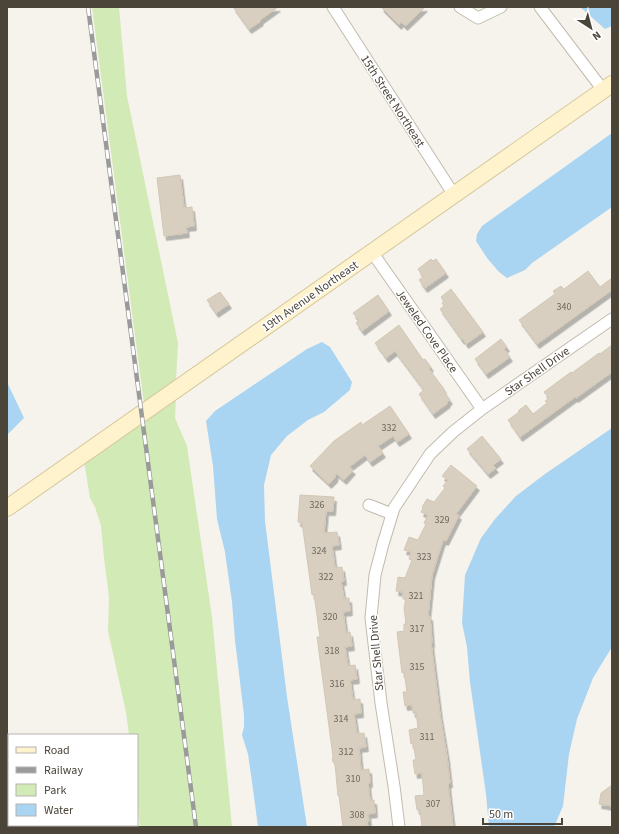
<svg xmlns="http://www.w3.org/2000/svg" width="619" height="834" viewBox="0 0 619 834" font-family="'Source Sans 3',sans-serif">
<defs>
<filter id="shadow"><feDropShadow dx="2.5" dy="4.5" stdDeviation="0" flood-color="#0004"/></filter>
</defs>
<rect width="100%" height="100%" fill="#f6f3ec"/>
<!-- green -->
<path fill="#d2eab5" d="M92,7H119L127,96L178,343L176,381L144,404Z
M176,397L175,418L187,446L212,617L232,827H140L137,801V735H129L126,712L108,631L109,597L104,558L101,526L95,507L90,498L84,461Z"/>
<!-- water -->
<path fill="#a9d4f2" d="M580,7H612V26L605,29Z
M612,133V207L532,263L525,270L507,278L499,272L487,258L476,241L477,234L482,226Z
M322,342L330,347L352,382L350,390L324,412L308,420L287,436L271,455L264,485L265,521L287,697L307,827H258L253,789L248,754L242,735L244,727V715L235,640L232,602L225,552L217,519L213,466L206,421L215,411L307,349Z
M7,382L24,418L7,435Z
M612,428V647L593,678L577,719L569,754L563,806L554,827H489L486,794L470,682L467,647L462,623L465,575L481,538L495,519L516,496L545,474Z"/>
<!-- building -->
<path fill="#d8cfc1" stroke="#d3c7b4" filter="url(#shadow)" d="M233,7H278L260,20L261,21L249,29Z
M381,7H425L405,26L401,22L399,25Z
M180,175L184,208L192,207L194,226L186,227L187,233L164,236L157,178Z
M431,259L433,261L436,259L446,273L425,288L419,280L423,277L418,269Z
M588,271L600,287L612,278V290L537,344L519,320L555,294L553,291L561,286L564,289Z
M451,289L483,332L466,344L463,339L462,340L440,309L444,306L442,303L444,302L441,297Z
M220,292L229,304L216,313L207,300Z
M378,295L389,311L362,331L356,323L359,320L353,313Z
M399,325L423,360L425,359L431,367L429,369L444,389L443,390L450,400L447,402L448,403L433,414L419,394L424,390L395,351L386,358L375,343Z
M501,339L507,347L504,349L510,357L486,374L475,359Z
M612,345V372L576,398L575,397L520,437L508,420L519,412L518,411L526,405L533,414L547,403L545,401L549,398L544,392L571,372L572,373L599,353L600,354Z
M390,406L409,434L397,442L393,436L378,446L383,453L370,462L365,455L349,467L353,470L344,480L336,473L335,478L329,484L310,466L334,441L361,422L362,425Z
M482,436L501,459L493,465L496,468L488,474L467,449Z
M451,465L477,486L456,514L459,515L446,541L443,540L432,575L428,616H430L432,643H431L440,715L447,757L450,783L448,784L453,827H422L420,809L417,810L415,796L424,795L422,773L415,774L413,760H416L413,743L411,744L409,730L418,728L416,712L413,713L412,705L405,706L403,692H407L404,672L402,673L397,632L404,631V624H406L404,608L406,599H403V592L396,591L398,577L405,578L412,560L409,559L411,552L404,550L409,537L418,540L426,524L424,523L428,515L421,512L423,508L422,507L427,499L434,502L445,488L443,486L448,480L442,476Z
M300,495L334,497L333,511H326L324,533L337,532L339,545L332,546L335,568L342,567L344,581H341L344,599L349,598L350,611L343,612L346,633L350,632L352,646L345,647L348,666L355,665L357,679L350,680L353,700L360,699L361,713L354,714L357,734L364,733L366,747L359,748L361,770L369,769L370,783H368L370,800H374L375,813L368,814L369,821L367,822L368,827H343L339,796H338L335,764L333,762L332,759L333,757L326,704L317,637H320L314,594L312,595L302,522H298Z
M612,785V806L599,804L601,793Z"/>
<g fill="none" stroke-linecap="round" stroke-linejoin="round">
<!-- street casing -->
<g stroke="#c2bbae" stroke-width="13">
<path id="street" d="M333,7L454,195
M460,7L478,18L501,7
M540,7L603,90
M372,252L482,409
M369,505L392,514
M399,827L394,786L381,703L371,618L375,575L383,544L394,508L430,454L453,432L482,409L612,319"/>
</g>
<!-- secondary casing -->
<g stroke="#d6c79b" stroke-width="18">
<path id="secondary" d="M7,508L612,84"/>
</g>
<!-- street -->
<use href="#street" stroke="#fff" stroke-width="11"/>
<!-- secondary -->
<use href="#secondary" stroke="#fff3cd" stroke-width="16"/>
<!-- rail casing -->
<g stroke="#9a9a9a" stroke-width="4.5">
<path id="rail" d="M88,7L196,827"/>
</g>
<!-- rail -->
<use href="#rail" stroke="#fff" stroke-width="3" stroke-dasharray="9" stroke-linecap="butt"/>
</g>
<g text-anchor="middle" stroke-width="3" stroke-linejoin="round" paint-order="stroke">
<!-- number labels -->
<g font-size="10" fill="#6e675b">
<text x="564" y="310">340</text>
<text x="389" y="431">332</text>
<text x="317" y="508">326</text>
<text x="442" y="523">329</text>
<text x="319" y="554">324</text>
<text x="424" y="560">323</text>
<text x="326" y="580">322</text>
<text x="416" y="599">321</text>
<text x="330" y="620">320</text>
<text x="417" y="632">317</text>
<text x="332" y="654">318</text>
<text x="417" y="670">315</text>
<text x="337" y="687">316</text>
<text x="341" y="722">314</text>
<text x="427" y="740">311</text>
<text x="346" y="755">312</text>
<text x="353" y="782">310</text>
<text x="433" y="807">307</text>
<text x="357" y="818">308</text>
</g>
<!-- street labels -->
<g font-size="12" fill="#4b4439" stroke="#fff">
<text transform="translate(393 101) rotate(57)" y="4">15th Street Northeast</text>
<text transform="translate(310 296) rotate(-35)" y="4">19th Avenue Northeast</text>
<text transform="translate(427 331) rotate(55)" y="4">Jeweled Cove Place</text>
<text transform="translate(537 371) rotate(-35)" y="4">Star Shell Drive</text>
<text transform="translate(376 653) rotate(-95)" y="4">Star Shell Drive</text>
</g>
</g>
<!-- border -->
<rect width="619" height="834" fill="none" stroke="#4b4439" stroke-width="16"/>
<!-- legend -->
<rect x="8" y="734" width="130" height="92" fill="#ffffff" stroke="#b7b4b0"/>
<rect x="16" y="747" width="20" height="6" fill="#fff3cd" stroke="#b7b4b0"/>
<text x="44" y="754" font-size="12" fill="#4b4439">Road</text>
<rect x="16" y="767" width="20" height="6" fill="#9a9a9a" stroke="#b7b4b0"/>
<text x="44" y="774" font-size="12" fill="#4b4439">Railway</text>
<rect x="16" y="784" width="20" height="12" fill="#d2eab5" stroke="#b7b4b0"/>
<text x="44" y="794" font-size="12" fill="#4b4439">Park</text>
<rect x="16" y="804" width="20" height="12" fill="#a9d4f2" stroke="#b7b4b0"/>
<text x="44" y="814" font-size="12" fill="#4b4439">Water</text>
<!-- north arrow -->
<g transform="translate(591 28) rotate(144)" stroke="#ffffff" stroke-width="3" paint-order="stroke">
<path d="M0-3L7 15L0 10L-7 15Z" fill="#4b4439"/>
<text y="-6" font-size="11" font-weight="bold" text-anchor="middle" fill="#4b4439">N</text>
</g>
<!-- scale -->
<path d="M483 818v6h79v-6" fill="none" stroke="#4b4439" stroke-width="2"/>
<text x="489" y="818" font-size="12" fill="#4b4439" stroke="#ffffff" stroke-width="3" paint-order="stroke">50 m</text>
</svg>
